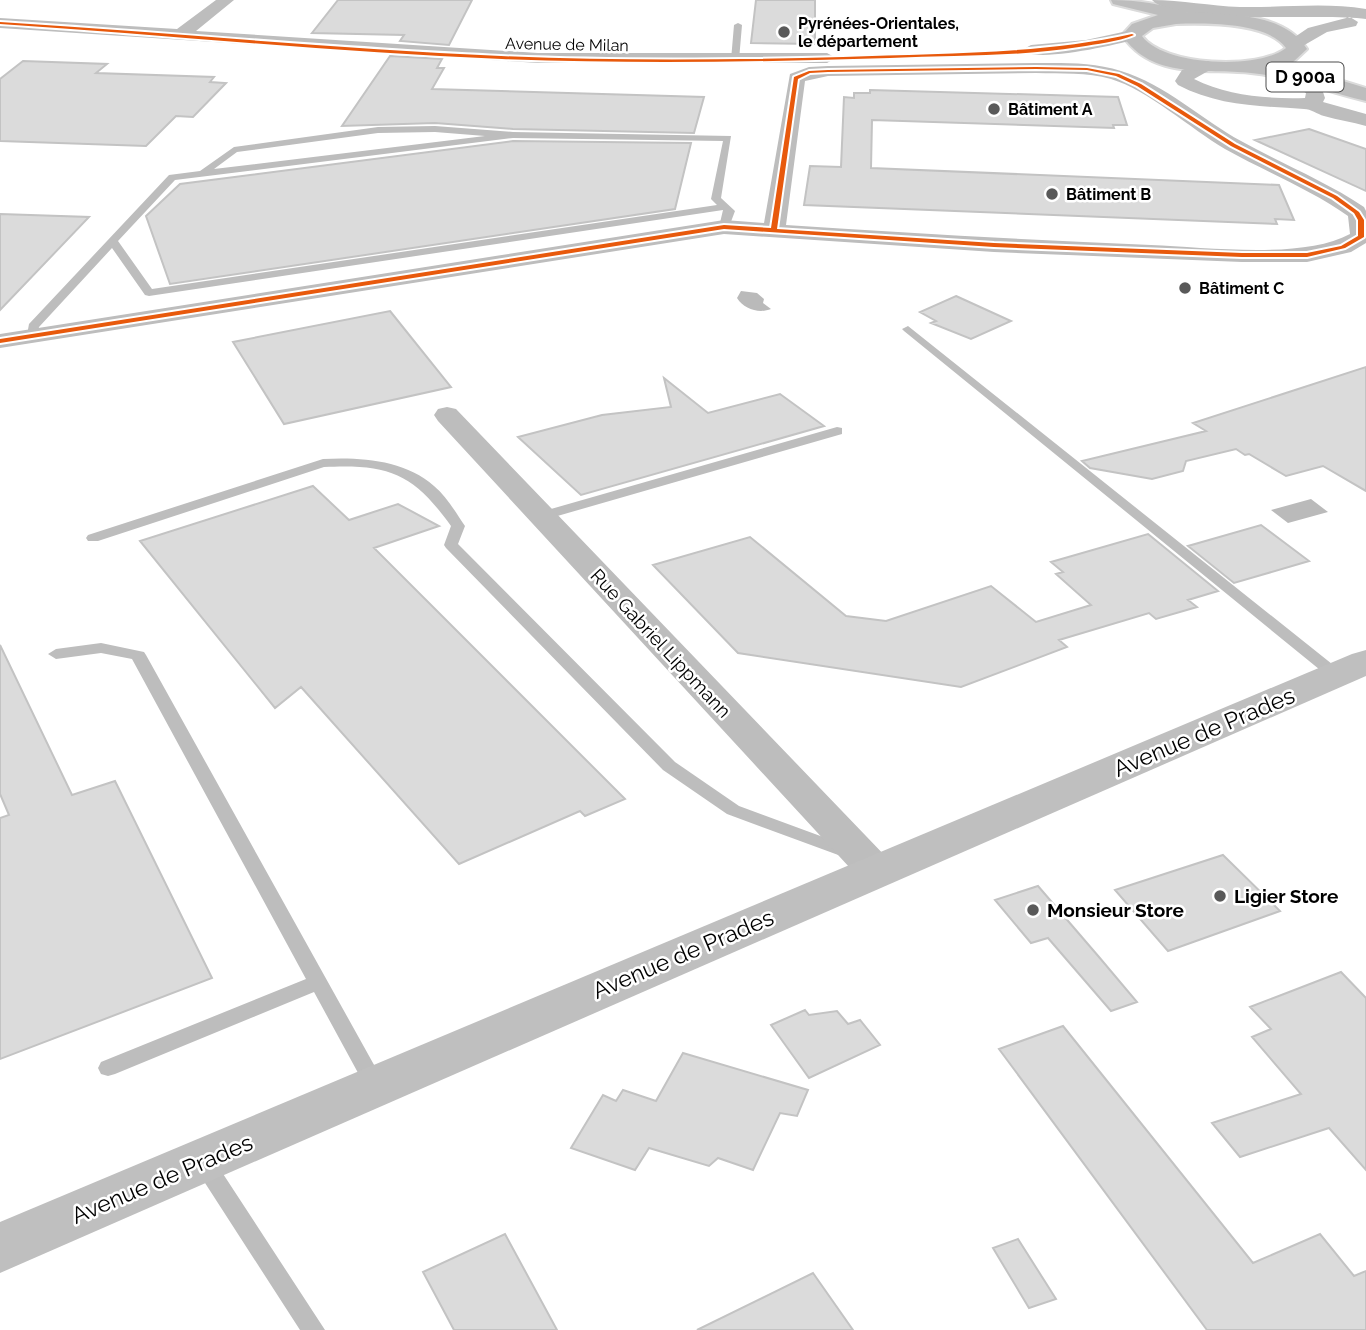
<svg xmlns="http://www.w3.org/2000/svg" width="1366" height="1330" viewBox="0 0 1366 1330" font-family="Raleway,sans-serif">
<rect width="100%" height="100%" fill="#fff"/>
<!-- water -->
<path fill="#bababa" d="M741,291L757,293L764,299L763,303L771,309C759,314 744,309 737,298Z
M1311,499L1328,512L1288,523L1271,510Z"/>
<!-- building -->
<path fill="#dbdbdb" stroke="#c3c3c3" stroke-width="2" d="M338,0H472L449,45L400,41L404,35L312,33Z
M756,0H815V44L751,43Z
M390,56L442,59L437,68H444L432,89L704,97L694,133L513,129L435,123L342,126Z
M23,61L107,64L96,73L214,77L210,82L226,83L193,117L176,116L146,146L0,141V79Z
M870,90L1118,97L1127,125H1113L1114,128L872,120L871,168L1279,185L1294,220L1275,219L1277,224L804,205L810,166L841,167L844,97L854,98V93H870Z
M1309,129L1366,149V191L1255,140Z
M513,141L691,143L675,209L170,284L146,216L180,184Z
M0,214L89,217L0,310Z
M956,296L1011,321L971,339L931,323L936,321L920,312Z
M390,311L451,387L284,424L233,342Z
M1366,367V491L1323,466L1286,476L1249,454L1245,455L1236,449L1186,461L1183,471L1152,479L1090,468L1082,461L1206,431L1193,423Z
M664,378L708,413L780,394L824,426L581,495L518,437L602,415L671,407Z
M313,486L349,520L398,504L439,526L374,548L625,799L585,816L580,811L459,864L301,687L275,708L140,541Z
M1261,525L1309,561L1234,583L1188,546Z
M1148,534L1218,591L1188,600L1197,607L1156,619L1149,613L1059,640L1067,647L961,687L738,653L653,565L750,537L846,616L886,621L991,586L1036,622L1091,605L1056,574L1063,572L1051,562Z
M0,645L72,795L115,781L212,978L0,1059V818L9,815L0,794Z
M1223,855L1280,911L1168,951L1115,890Z
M1038,886L1099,957L1137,1002L1111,1011L1048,938L1031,943L995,900Z
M1341,972L1366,998V1170L1329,1128L1240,1157L1212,1123L1301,1094L1252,1037L1271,1029L1250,1007Z
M805,1010L809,1015L837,1011L848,1024L860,1020L880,1045L809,1078L771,1025Z
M1063,1026L1253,1263L1320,1234L1354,1276L1366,1271V1330H1207L999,1049Z
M683,1053L808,1090L797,1116L780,1113L753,1170L718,1158L709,1166L649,1148L635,1170L571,1148L603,1095L616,1101L623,1090L656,1101Z
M505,1234L557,1330H454L423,1272Z
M1018,1239L1056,1299L1029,1308L993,1248Z
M813,1273L853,1330H697Z"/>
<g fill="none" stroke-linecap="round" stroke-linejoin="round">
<!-- primary casing -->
<g stroke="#dbdbdb" stroke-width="4">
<path id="primary" d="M1111,0C1138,0 1161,4 1186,12C1192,14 1201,12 1208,13C1243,15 1287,17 1307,49L1292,63L1282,66L1320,74L1366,88V101C1327,92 1291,77 1251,73C1205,68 1152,80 1122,35L1132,24L1158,15L1113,4ZM1176,24C1205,23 1268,22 1286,48C1259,70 1163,66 1142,36L1153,28Z"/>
</g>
<!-- lane -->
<path fill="#bdbdbd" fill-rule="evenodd" d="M738,23L742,25L739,60L735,62L731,60L734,25Z
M435,126L513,132L731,136L721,198L735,211L729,227L724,230L719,227L723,210L149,296L145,295L112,248L39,327L37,337H29L27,335L29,324L169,175L200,171L234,147L378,127ZM435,132L485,136L214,169L237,152L378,133ZM513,138L723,141L711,199L717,205L152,289L118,241L175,180Z
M908,326L1342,672L1344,675L1342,678H1330L904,331L902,329Z
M837,427L842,428V434L547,519H537L535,516L537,513Z
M323,459C361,457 405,460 434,486C447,497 456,513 465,526L458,544L675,762L739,806L853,848L856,852L853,856H841L727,814L663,770L446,548L444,545L451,526C413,473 389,464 324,467L98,541H88L86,538L88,535Z
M101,643L144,652L146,655L383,1081L386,1087L383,1093L376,1095L369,1093L314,992L115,1074L108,1076L101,1074L98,1068L101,1062L306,979L132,659L101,653L56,659L48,654L56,649Z
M204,1154L212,1157L325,1330H300L196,1169L193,1163L196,1157Z"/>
<!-- street -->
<path fill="#bdbdbd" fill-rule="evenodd" d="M216,0H234L196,31L538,53H827L836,58L827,63H538L0,28V18L177,29Z
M1152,0C1182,0 1210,6 1240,7C1282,8 1324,2 1366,9V19C1323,12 1178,27 1152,0Z
M1350,17L1358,22L1356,26L1327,32L1301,47H1289L1286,43L1308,28Z
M1132,30L1138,31L1140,35L1138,39C1118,44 1035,64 1022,50L1031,45L1086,40Z
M1208,61L1217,66L1194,79C1228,96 1268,99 1305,98L1306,93L1268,71L1277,66L1283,67L1321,86L1325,98L1323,102L1366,114V126C1352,122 1338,120 1324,116C1317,114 1311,109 1304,109C1259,106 1218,106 1178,85L1175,81L1182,70Z
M1036,63C1065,63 1093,62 1121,71C1165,84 1202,120 1241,141C1282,164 1325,181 1364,207L1366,211V243L1351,252L1307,262H1242L994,252L724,234L0,348V334L724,220L764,223L790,74L809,67L828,66ZM1036,73C1061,74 1087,72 1111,79C1148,90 1191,129 1225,149C1266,172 1310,189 1348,216L1350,234C1302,260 1206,247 1151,245C1029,240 908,233 786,225L805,81L828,76Z
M447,407L456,409L890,861L895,871L890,881L876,884L862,881L438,421L434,415L438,409Z"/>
<!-- secondary -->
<path fill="#bfbfbf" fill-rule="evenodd" d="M1366,650V676L0,1273V1222L1352,654Z"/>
<!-- primary -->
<use href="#primary" fill="#bdbdbd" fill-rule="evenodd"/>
<!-- cycleway casing -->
<g stroke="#fff" stroke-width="4">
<path id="cycleway" d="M0,22C167,32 334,49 501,56C615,61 729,60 843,57C940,53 1037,55 1132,34L1134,35C1117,42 1097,44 1079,47C1017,57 953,55 890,58C761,62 631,64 502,59C334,52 167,35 0,24Z
M1036,67L1087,68L1119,74L1141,84L1235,144L1337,196L1359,212L1364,220V237L1345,248L1307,257H1242L994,247L724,229L0,343V339L724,225L771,228L794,77L809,71L828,70ZM1036,69L1087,70L1116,76L1137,86L1231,146L1333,198L1354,213L1358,220V236L1341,246L1307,253H1242L994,243L777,229L798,79L810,73L828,72Z"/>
</g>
<!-- cycleway -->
<use href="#cycleway" fill="#e8590c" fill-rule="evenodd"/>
</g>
<!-- markers -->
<g fill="#595959" stroke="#fff" stroke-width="2.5">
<circle cx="784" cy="32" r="7"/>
<circle cx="994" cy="109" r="7"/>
<circle cx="1052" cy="194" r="7"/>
<circle cx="1185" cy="288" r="7"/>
<circle cx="1220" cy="896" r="7"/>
<circle cx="1033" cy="910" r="7"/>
</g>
<g text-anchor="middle" stroke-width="5" stroke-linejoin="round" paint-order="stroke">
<!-- far-poi labels -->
<g font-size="16" font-weight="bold" fill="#000" stroke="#fff" text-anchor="start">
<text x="798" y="29">Pyrénées-Orientales,<tspan x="798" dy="18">le département</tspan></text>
<text x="1008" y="115">Bâtiment A</text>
<text x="1066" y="200">Bâtiment B</text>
<text x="1199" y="294">Bâtiment C</text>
</g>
<!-- far-street labels -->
<g font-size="16" fill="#000" stroke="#fff">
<text transform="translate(567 44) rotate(1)" y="6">Avenue de Milan</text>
</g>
<!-- shield labels -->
<rect fill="#fff" stroke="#4c4c4c" stroke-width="2" x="1266.5" y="62.5" width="77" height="29" rx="5"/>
<g font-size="18" font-weight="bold" fill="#000">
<text x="1305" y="83">D 900a</text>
</g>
<!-- street labels -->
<g font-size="19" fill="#000" stroke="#fff">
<text transform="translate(661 643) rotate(47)" y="7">Rue Gabriel Lippmann</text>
</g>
<!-- poi labels -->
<g font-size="19" font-weight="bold" fill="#000" stroke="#fff" text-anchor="start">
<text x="1234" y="903">Ligier Store</text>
<text x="1047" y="917">Monsieur Store</text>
</g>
<!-- near-street labels -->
<g font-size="23" fill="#000" stroke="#fff">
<text transform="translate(1204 732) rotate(-23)" y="8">Avenue de Prades</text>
<text transform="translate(683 954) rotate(-23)" y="8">Avenue de Prades</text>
<text transform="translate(162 1179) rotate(-23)" y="8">Avenue de Prades</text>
</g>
</g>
</svg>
